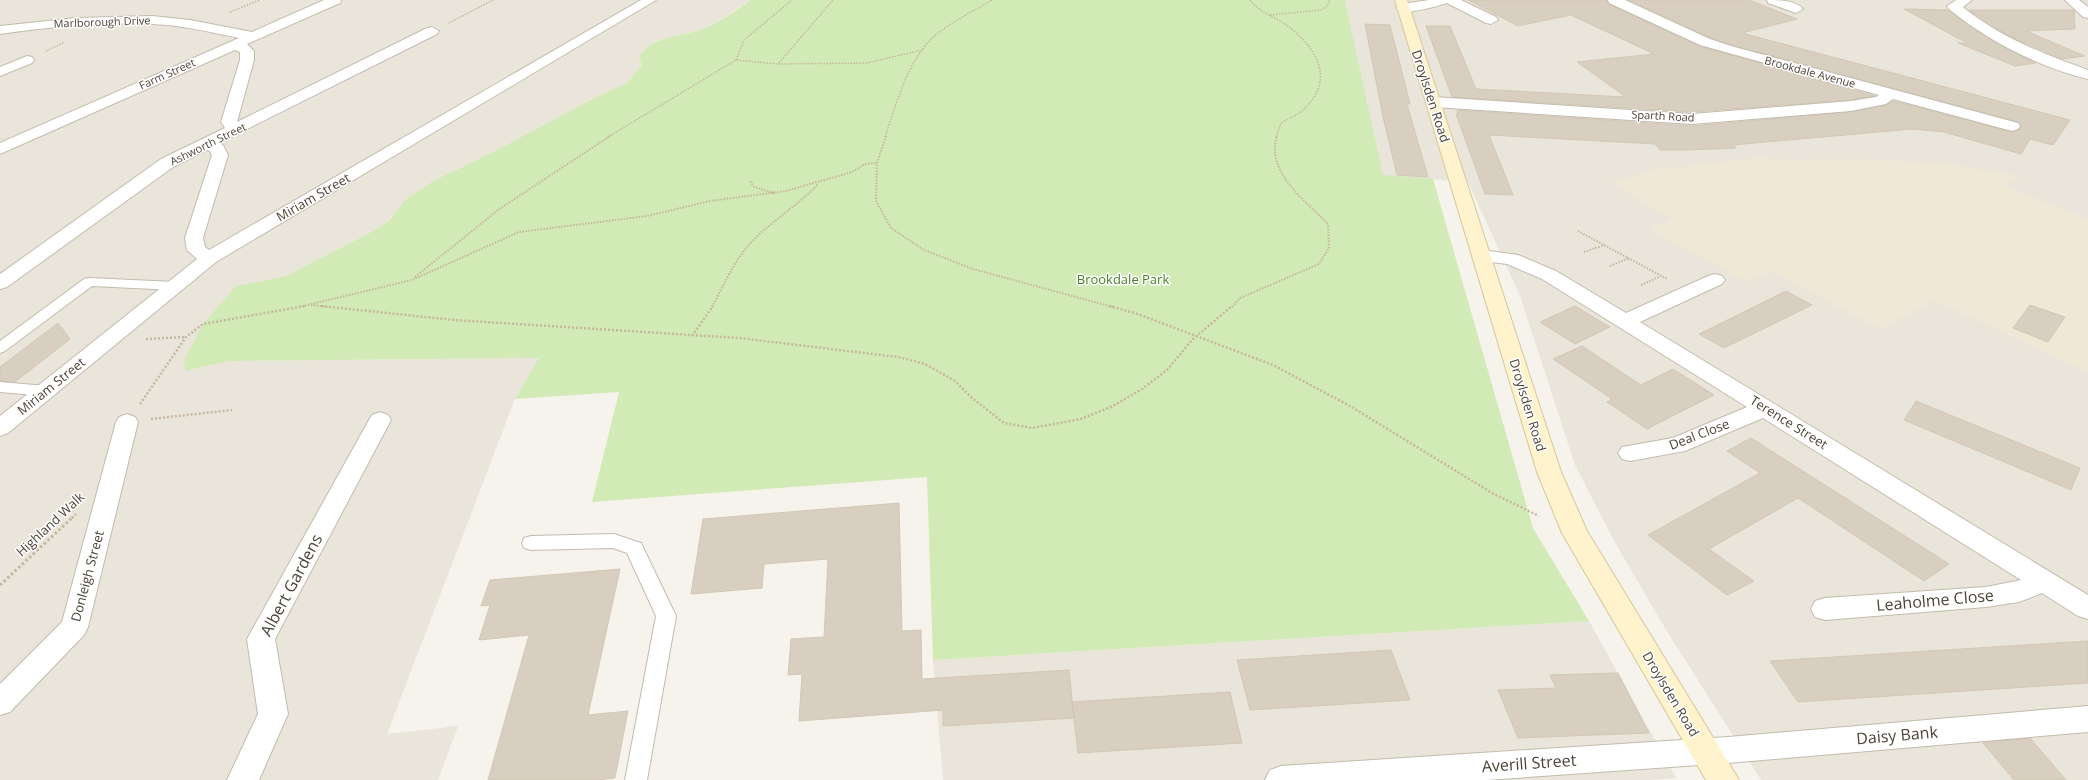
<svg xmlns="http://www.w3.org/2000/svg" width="2088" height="780" viewBox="0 0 2088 780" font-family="'Open Sans',sans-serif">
<rect width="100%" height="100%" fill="#f6f3ec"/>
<!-- residential -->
<path fill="#eae5da" d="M0,0H751L722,19L700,30L656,41L644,50L639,57L642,65L627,83L594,98L497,150L433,181L406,199L391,219L377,229L286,276L236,286L186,371L229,361L540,358L515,399L387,734L458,726L438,780H0Z
M1345,0H2088V780H1761L1665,628L1613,539L1575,465L1520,296L1468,182L1383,176Z
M1589,621L1676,778L1649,780H943L933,660Z"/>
<!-- education -->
<path fill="#efe8d6" d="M1756,158L1791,160L1848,159L1943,163L2021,176L2004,186L2088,219V372L1934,300L1881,329L1770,271L1747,282L1649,229L1671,219L1611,183L1664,166L1674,168Z"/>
<!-- green -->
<path fill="#d2eab5" d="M751,0H1345L1383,175L1433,179L1533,528L1589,621L933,660L927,477L592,502L619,392L515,399L539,358L229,361L186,371L184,361L203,324L236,286L286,276L377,229L391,219L406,199L433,181L497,150L594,98L627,83L642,65L639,57C653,35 677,38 699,30C718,24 735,11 751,0Z"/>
<!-- building -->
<path fill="#d8cfc1" stroke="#d3c7b4" d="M1468,0H1607L1608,4L1699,46L1875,96L1851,100L1692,112L1452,97L1426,26H1450L1476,89L1626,97L1577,62L1654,54L1571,15L1518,26Z
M1629,0H1749L1797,19L1742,33L2070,120L2053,145L2030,139L2021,154L1944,132L1912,129L1733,145L1736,148L1685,150H1660L1655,144L1489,135L1513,195L1485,194L1456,114H1458L1457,110L1692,126L1851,112L1886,105L1893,101L2012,132L2018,130L2021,127L2018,122L1731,45L1711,38Z
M1904,9L1948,10L1996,43L2036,63L2015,66L1958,43H1967Z
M1969,10H2074L2075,29L2026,31L2085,56L2062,59L2056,56L2007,35Z
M1365,24L1390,25L1410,104H1407L1428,177L1397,175L1383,117Z
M1786,291L1812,305L1724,348L1699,334Z
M2030,305L2065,317L2048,342L2013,328Z
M1575,306L1610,327L1575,344L1540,322Z
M58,323L70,339L15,382L0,381V367Z
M1582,346L1641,385L1673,369L1714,395L1647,429L1607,402L1612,399L1553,359Z
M1916,401L2080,468L2071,490L1904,420Z
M1751,438L1949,564L1924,581L1798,498L1709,549L1754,581L1727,595L1648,535L1760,473L1727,451Z
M899,503L902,631L921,630L922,679L1069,670L1074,718L943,726V710L799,721L802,674L788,675L791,639L824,637L828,559L764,564L762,588L691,594L703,519Z
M620,569L588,715L628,711L615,778L598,780H488L529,635L479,640L490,605L481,606L490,580Z
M2088,641V683L1798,702L1770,661Z
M1391,650L1410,700L1250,710L1237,660Z
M1618,673L1649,733L1518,738L1498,690L1556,688L1550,675Z
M1230,692L1242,743L1078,753L1072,702Z
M2030,738L2066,780H2014L1983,743Z"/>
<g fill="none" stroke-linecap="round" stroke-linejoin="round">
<!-- lane casing -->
<g stroke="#c2bbae" stroke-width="2">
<path id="lane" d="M89,278L175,282L180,283L182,286L180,289L175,290L92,286L5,351L0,353V341L84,279Z
M0,382L46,386L52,387L54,391L52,395L46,396L0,392Z
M614,534L641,543L676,616L647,780H625L656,616L627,553L613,548L531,550L524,548L522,543L524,538L531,536Z"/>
</g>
<!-- street casing -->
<g stroke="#c2bbae" stroke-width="2">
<path id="street" d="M324,0H341L340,3L247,44L254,51V60L237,122L427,28L432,27L439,31L437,34L219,143L223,145L228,155L203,238L205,247L209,250L641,0H656L216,262L8,433L0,436V416L197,259L187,250L185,238L212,155L210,151L206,150L173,167L7,287L0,289V274L161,159L225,128L221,122L240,60V52L235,50L0,154V143L239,38C210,32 181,25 152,24C101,22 50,27 0,34V26L76,18L152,16L190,20L252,32Z
M1429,0H1461L1496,17L1498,20L1491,24L1486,23L1447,3C1437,6 1403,17 1396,8L1403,4Z
M1608,0H1625L1710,39L1731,46L2018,123L2020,126L2018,129L2012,131L1893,99L1886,104L1851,111L1692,124L1434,107L1429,105L1426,102L1429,99L1434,97L1692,114L1851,101L1876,97L1879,95L1700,45L1609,3Z
M1767,0C1778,0 1795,0 1803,9L1796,13L1768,3Z
M1956,0H1972L1963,7C1999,37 2044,54 2088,70V79C2041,68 1986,40 1949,9L1947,6Z
M2065,0H2079L2088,7V18L2083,17Z
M27,56L32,57L34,60L32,63L0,76V67Z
M1482,250L1518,255L1556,271L1626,313L1708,276L1715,274L1722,276L1725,280L1722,284L1640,322L2088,595V619L2078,616L2042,593L2019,602L1986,607L1825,620L1815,617L1811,609L1815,601L1825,598L1986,587L2021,580L1763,418L1685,451L1630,461L1622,459L1618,453L1622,447L1673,438L1747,407L1542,279L1507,264L1475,260L1473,256L1475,252Z
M380,412L388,415L391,420L275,639L288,714L259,780H227L258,714L247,639L369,420L372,415Z
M127,414L135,417L138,422L88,627L84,635L10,712L0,715V684L62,622L116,422L119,417Z
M2088,706V732L1728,763L1486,780H1265L1270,770L1281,766L1728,737Z"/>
</g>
<!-- secondary casing -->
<g stroke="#d6c79b" stroke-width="2">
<path id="secondary" d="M1395,0H1407L1561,472L1587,531L1739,780H1706L1562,533L1537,472Z"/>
</g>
<!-- path-far3 -->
<path stroke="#c4b79f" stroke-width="1.5" stroke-dasharray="1.5 1.5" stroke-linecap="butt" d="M1250,0C1259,12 1273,16 1285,24C1313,44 1336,76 1307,106C1300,114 1290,118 1281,123L1276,137
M230,12L260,0
M1270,15L1321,10L1327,6L1330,0
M449,23L493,0
M46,51L65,42
M736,60L744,40L792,0
M779,63L833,0
M608,137L736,60L778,64L867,63L922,50
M885,137C896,104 909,56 937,34C953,21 974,11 992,0"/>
<!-- path-far2 -->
<path stroke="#c4b79f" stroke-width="2" stroke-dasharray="1.5 1.5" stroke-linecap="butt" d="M886,136L877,163L876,201L891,228L924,250L973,269L1113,307
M750,181L754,187L774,193
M1578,231L1667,279
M1584,252L1605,245
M1610,266L1629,258
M415,277L498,210L610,136
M1641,285L1661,276
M311,305L331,307
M299,307L412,280L519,232L647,216L710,201L786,191L852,172L865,164L877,163
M712,307C723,287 733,263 748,246C769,222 797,207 818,184
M1232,307L1240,298L1319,264L1329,248L1328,224C1306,201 1265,172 1277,136"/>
<!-- path-far1 -->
<path stroke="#c4b79f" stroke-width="2.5" stroke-dasharray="2 2" stroke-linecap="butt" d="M321,306L454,320L739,338L898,357L925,364L955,381L972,398L1004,423L1032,428L1081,419L1113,406L1142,389L1167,370L1192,340L1232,306
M1109,306L1135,313L1273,365L1350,406L1492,493L1539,516
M692,336L713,306
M146,339L185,337
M140,404L186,337L203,324L305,306
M151,419L232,410
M72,518L76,514"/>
<!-- path -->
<path stroke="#c4b79f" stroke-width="3" stroke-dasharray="2.5 2.5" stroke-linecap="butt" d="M0,585L73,517"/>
<!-- lane -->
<use href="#lane" fill="#fff" fill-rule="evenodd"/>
<!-- street -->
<use href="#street" fill="#fff" fill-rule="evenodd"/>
<!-- secondary -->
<use href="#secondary" fill="#fff3cd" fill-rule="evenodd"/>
</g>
<g text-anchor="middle" stroke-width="3" stroke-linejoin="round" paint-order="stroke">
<!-- far-street labels -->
<g font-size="11" fill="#4b4439" stroke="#fff">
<text transform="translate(102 22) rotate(-2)" y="4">Marlborough Drive</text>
<text transform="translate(1810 72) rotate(15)" y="4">Brookdale Avenue</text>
<text transform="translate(167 74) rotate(-24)" y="4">Farm Street</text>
<text transform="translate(1663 116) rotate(3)" y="4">Sparth Road</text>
<text transform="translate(208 144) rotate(-26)" y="4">Ashworth Street</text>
</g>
<!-- street labels -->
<g font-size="13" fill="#4b4439" stroke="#fff">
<text transform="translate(1431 96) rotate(72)" y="5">Droylsden Road</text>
<text transform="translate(313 197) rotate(-30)" y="5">Miriam Street</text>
<text transform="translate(51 386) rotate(-39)" y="5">Miriam Street</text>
<text transform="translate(1528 405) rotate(73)" y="5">Droylsden Road</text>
<text transform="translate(1789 422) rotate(32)" y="5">Terence Street</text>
<text transform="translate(1699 434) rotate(-21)" y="5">Deal Close</text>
<text transform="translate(50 524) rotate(-43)" y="5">Highland Walk</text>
<text transform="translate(87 576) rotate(-75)" y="5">Donleigh Street</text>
<text transform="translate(1671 694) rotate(59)" y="5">Droylsden Road</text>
</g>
<!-- park labels -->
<g font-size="13" fill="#4a7f2a" stroke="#fff">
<text x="1123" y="284">Brookdale Park</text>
</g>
<!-- near-street labels -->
<g font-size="16" fill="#4b4439" stroke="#fff">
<text transform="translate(291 585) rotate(-62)" y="6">Albert Gardens</text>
<text transform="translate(1935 600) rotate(-5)" y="6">Leaholme Close</text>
<text transform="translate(1897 735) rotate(-5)" y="6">Daisy Bank</text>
<text transform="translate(1529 763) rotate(-4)" y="6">Averill Street</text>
</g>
</g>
</svg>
